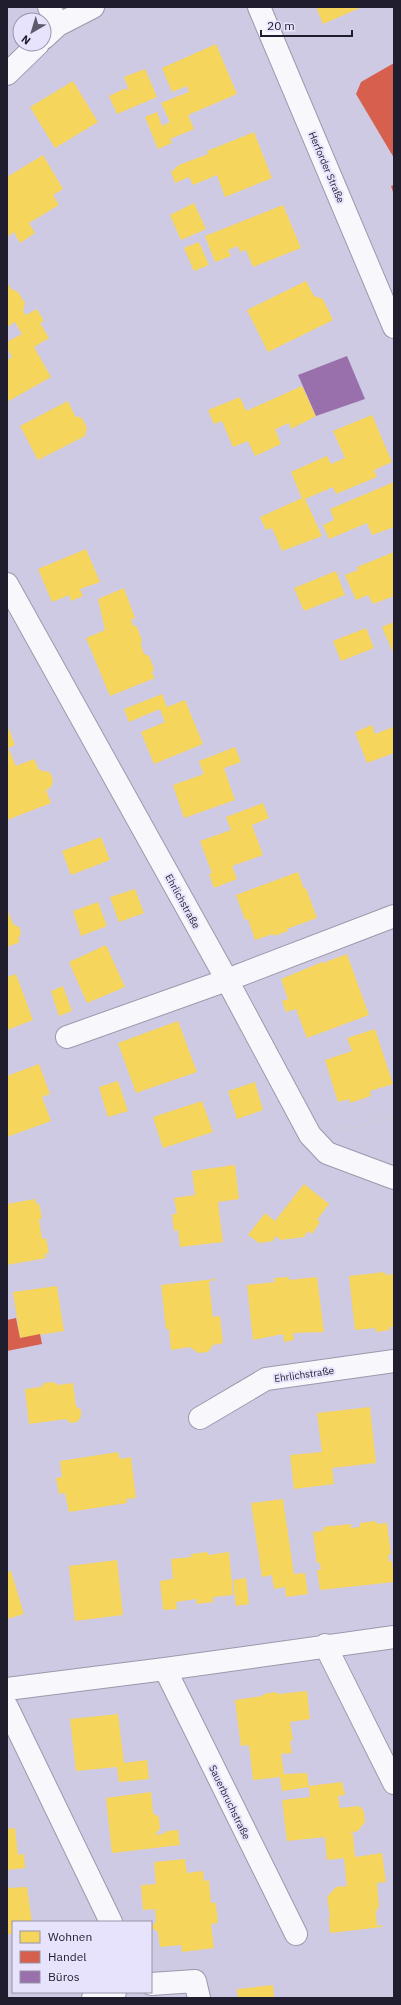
<svg xmlns="http://www.w3.org/2000/svg" width="401" height="2005" viewBox="0 0 401 2005" font-family="'IBM Plex Sans',sans-serif">
<rect width="100%" height="100%" fill="#cecae4"/>
<!-- homes -->
<path fill="#f6d55c" d="M316,7H362L323,24Z
M216,44L237,94L188,115L194,129L170,139L172,143L158,149L145,117L157,112L162,126L170,122L161,103L189,92L187,86L172,92L162,68Z
M145,69L157,97L117,114L109,96L126,88L127,90H129L124,77Z
M73,81L98,122L55,148L30,107Z
M254,132L272,178L225,197L217,175L193,185L189,177L175,183L171,172L179,165L208,154L207,151Z
M43,155L63,189L53,195L59,205L29,223L35,233L20,243L14,232L7,237V177Z
M194,203L206,229L181,240L170,215Z
M283,205L301,248L253,267L246,250L240,252L238,246L228,250L231,256L215,262L205,236Z
M199,242L209,265L194,271L184,248Z
M306,281L314,296L323,299L333,320L268,352L247,310Z
M8,284L11,289L18,292L25,303L23,311L26,315L37,309L44,321L40,323L49,338L34,347L51,377L7,402V360L12,357L7,348V342L22,334L15,322L7,327Z
M302,386L316,416L291,429L289,423L275,429L281,444L255,456L248,441L233,447L222,421L214,424L208,410L240,397L246,411Z
M68,401L75,416L82,418L87,428L85,436L38,460L20,426Z
M372,415L392,462L374,470L377,477L355,486L336,494L333,487L305,499L322,536L282,551L272,528L266,530L260,517L302,498L291,472L327,456L331,464L345,458L333,431Z
M394,482V527L372,535L367,523L329,539L323,525L334,520L330,509Z
M86,549L100,582L80,589L83,596L71,601L69,595L52,602L38,569Z
M394,552V596L373,604L368,595L356,600L345,575L358,570L357,567Z
M336,571L345,595L304,611L294,588Z
M124,588L135,618L131,620L133,625L137,627L142,640L141,645L144,654L149,656L154,669L152,673L155,678L110,696L86,638L105,630L98,599Z
M394,622V655L382,627Z
M366,628L374,648L341,661L333,641Z
M162,694L167,707L185,700L203,744L154,764L141,732L165,722L160,709L129,722L124,709Z
M372,725L375,734L393,727L394,753L367,763L355,732Z
M9,729L15,745L8,748L16,766L34,759L39,770L49,772L52,776L53,782L51,787L46,790L51,803L7,820V730Z
M235,747L241,762L224,768L235,800L184,818L173,785L204,774L199,761Z
M263,803L269,818L252,825L263,855L232,866L237,879L214,888L209,874L212,873L200,841L231,830L226,817Z
M101,837L110,860L71,875L62,851Z
M298,872L304,889L306,888L317,918L287,929L288,931L274,936L273,934L255,940L248,919L245,920L236,895Z
M135,889L144,913L119,922L110,897Z
M98,902L107,926L81,936L73,911Z
M7,909L13,924L19,927L21,933L18,939L20,942L7,947Z
M106,945L125,987L87,1003L69,962Z
M347,954L369,1015L307,1038L296,1009L286,1012L282,1001L288,999L281,979L322,962L323,963Z
M16,974L33,1020L7,1030V977Z
M63,986L72,1011L59,1016L51,991Z
M178,1021L197,1072L136,1093L118,1043Z
M375,1029L393,1084L370,1091L371,1096L350,1103L349,1099L338,1102L325,1060L352,1051L347,1038Z
M39,1064L50,1094L42,1097L51,1121L7,1137V1076Z
M118,1081L128,1111L108,1117L99,1087Z
M255,1082L263,1110L237,1119L228,1091Z
M202,1101L213,1132L163,1148L153,1117Z
M235,1165L239,1199L218,1202L223,1242L180,1247L178,1230L174,1231L172,1214H177L174,1198L195,1195L192,1171Z
M304,1184L329,1204L317,1220L320,1222L312,1234L308,1231L304,1237L281,1240L276,1236L273,1241L259,1243L248,1235L265,1213L275,1221Z
M35,1199L36,1204L39,1203L42,1218L39,1219L42,1239L46,1238L49,1253L45,1254L46,1258L7,1265V1204Z
M385,1272V1275L394,1274V1327H389L390,1330L376,1332L375,1328L355,1330L349,1276Z
M289,1277V1280L317,1277L324,1332L293,1333L294,1340L284,1342L283,1334L253,1340L247,1285L275,1282L274,1278Z
M215,1279L216,1280L209,1281L213,1317L220,1316L223,1343L213,1345L208,1352L198,1353L190,1347L171,1350L169,1329H166L161,1285Z
M57,1286L64,1331L20,1338L13,1292Z
M53,1382L58,1385L73,1383L76,1406L81,1410V1417L77,1422L70,1423L66,1419L29,1424L25,1389L41,1387L44,1383Z
M370,1407L376,1463L332,1468L334,1484L294,1489L290,1455L322,1452L317,1413Z
M118,1452L120,1459L131,1457L136,1498L126,1499L127,1503L69,1512L65,1493L59,1494L56,1478L62,1477L60,1461Z
M283,1499L294,1574L305,1573L308,1594L286,1597L285,1587L274,1589L272,1575L262,1577L251,1503Z
M376,1521L377,1524L387,1523L391,1554L388,1555L389,1562L392,1561L394,1582L320,1590L317,1570H321L320,1563H317L313,1532L323,1531V1527L351,1524V1528L360,1527V1523Z
M208,1552V1555L229,1552L233,1595L213,1597V1602L197,1604L196,1599L176,1602L177,1609L163,1610L160,1581L173,1579L171,1559L191,1557V1554Z
M117,1560L123,1615L75,1621L69,1566Z
M11,1571L24,1614L7,1619V1572Z
M246,1578L249,1604L236,1606L233,1580Z
M307,1691L310,1719L290,1722L293,1740L290,1741L292,1753L281,1754L284,1774L307,1773L309,1786L342,1782L345,1795L338,1796L340,1808L359,1806L364,1811L365,1822L358,1831L349,1833H353L355,1857L382,1853L386,1882L377,1883L379,1906L376,1912L377,1926L382,1925V1927L330,1933L329,1919L330,1916L327,1897L336,1887L347,1886L344,1858L327,1860L325,1837L287,1841L282,1800L310,1797L309,1787L282,1791L280,1777L253,1780L249,1745L241,1746L235,1700L262,1696L264,1694L276,1692L278,1694Z
M118,1714L124,1763L147,1760L149,1779L119,1782L117,1767L76,1771L70,1719Z
M151,1792L153,1813L159,1817L160,1829L155,1835L163,1834L167,1831L178,1830L180,1845L112,1853L106,1798Z
M15,1828L18,1855L24,1854L25,1868L7,1870V1829Z
M185,1859L187,1873L203,1871L204,1881L209,1880L211,1903H216L218,1923L211,1924L214,1948L182,1952L181,1945L160,1947L158,1932L151,1927L156,1921L155,1909L143,1910L141,1885L156,1884L154,1862Z
M27,1887L32,1922H13V1934H7V1888Z
M273,1985L274,1998H238L237,1989Z"/>
<!-- shops -->
<path fill="#d6604d" d="M394,63V158L356,94L361,82Z
M394,185V195L391,186Z
M16,1318L20,1338L40,1334L42,1344L7,1351V1320Z"/>
<!-- offices -->
<path fill="#9970ab" d="M347,356L365,399L316,416L298,375Z"/>
<g fill="none" stroke-linecap="round" stroke-linejoin="round">
<!-- minor casing -->
<g stroke="#9c98ac" stroke-width="24">
<path id="minor" d="M49,7L58,25
M44,38L58,25L93,7
M7,74L38,44
M7,584L227,980L310,1135L327,1153L394,1178
M67,1037L227,980L394,916
M200,1418L266,1379L394,1361
M325,1645L394,1783
M165,1669L296,1934
M7,1689L165,1669L394,1637
M7,1707L111,1922
M151,1984L195,1981L199,1998
M93,1998L115,1992"/>
</g>
<!-- major casing -->
<g stroke="#9c98ac" stroke-width="24">
<path id="major" d="M259,7L394,327"/>
</g>
<!-- path -->
<path stroke="#ccccd3" stroke-width="2.5" stroke-dasharray="2 2" stroke-linecap="butt" d="M339,1125L347,1129L394,1116"/>
<!-- minor -->
<use href="#minor" stroke="#f8f7fb" stroke-width="22"/>
<!-- major -->
<use href="#major" stroke="#f8f7fb" stroke-width="22"/>
</g>
<g text-anchor="middle" stroke-width="4" stroke-linejoin="round" paint-order="stroke">
<!-- street labels -->
<g font-size="10" fill="#201d2e" stroke="#e7e3fc">
<text transform="translate(327 167) rotate(67)" y="4">Herforder Straße</text>
<text transform="translate(183 901) rotate(61)" y="4">Ehrlichstraße</text>
<text transform="translate(304 1374) rotate(-8)" y="4">Ehrlichstraße</text>
<text transform="translate(230 1802) rotate(64)" y="4">Sauerbruchstraße</text>
</g>
</g>
<!-- border -->
<rect width="401" height="2005" fill="none" stroke="#201d2e" stroke-width="16"/>
<!-- legend -->
<rect x="12" y="1921" width="140" height="72" fill="#e7e3fc" stroke="#9794aa"/>
<rect x="20" y="1931" width="20" height="12" fill="#f6d55c" stroke="#9794aa"/>
<text x="48" y="1941" font-size="12" fill="#201d2e">Wohnen</text>
<rect x="20" y="1951" width="20" height="12" fill="#d6604d" stroke="#9794aa"/>
<text x="48" y="1961" font-size="12" fill="#201d2e">Handel</text>
<rect x="20" y="1971" width="20" height="12" fill="#9970ab" stroke="#9794aa"/>
<text x="48" y="1981" font-size="12" fill="#201d2e">Büros</text>
<!-- north arrow -->
<g transform="translate(32 32) rotate(218)"><circle r="19" fill="#e7e3fc" stroke="#9794aa"/>
<path d="M0-3L7 15L0 10L-7 15Z" fill="#5d5a6e"/>
<text y="-6" font-size="11" font-weight="bold" text-anchor="middle" fill="#201d2e">N</text>
</g>
<!-- scale -->
<path d="M261 30v6h91v-6" fill="none" stroke="#201d2e" stroke-width="2"/>
<text x="267" y="30" font-size="12" fill="#201d2e" stroke="#e7e3fc" stroke-width="3" paint-order="stroke">20 m</text>
</svg>
